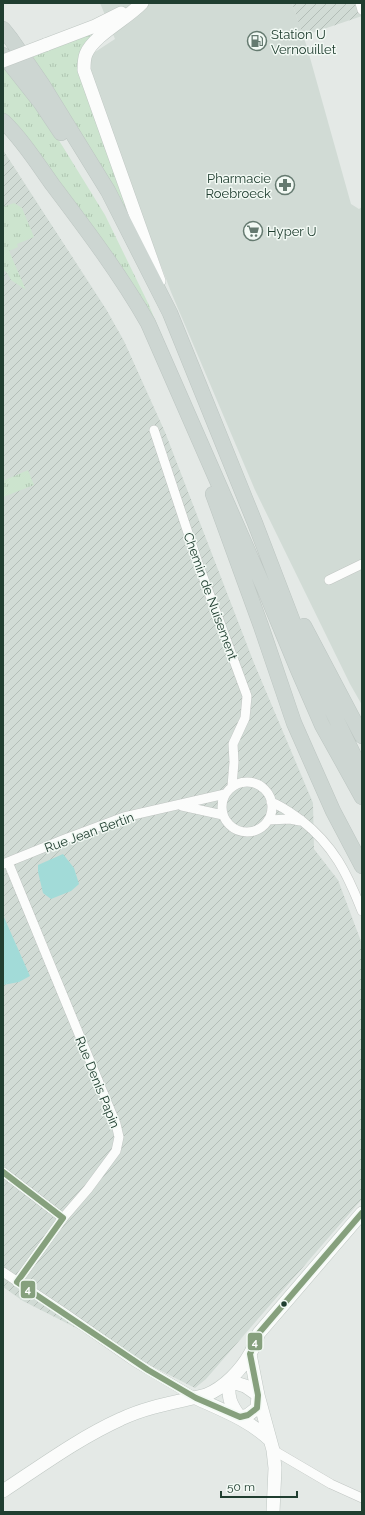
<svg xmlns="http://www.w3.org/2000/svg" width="365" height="1515" viewBox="0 0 365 1515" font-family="Raleway,sans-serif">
<defs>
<pattern id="industrial-furrows" width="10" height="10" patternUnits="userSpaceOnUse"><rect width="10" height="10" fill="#d1dbd5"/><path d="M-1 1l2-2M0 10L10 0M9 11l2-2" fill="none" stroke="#b3bdb7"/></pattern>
<pattern id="grass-tufts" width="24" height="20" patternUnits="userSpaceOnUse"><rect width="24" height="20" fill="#cce4ce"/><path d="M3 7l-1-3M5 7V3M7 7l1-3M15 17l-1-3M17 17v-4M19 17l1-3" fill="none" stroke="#afc5b1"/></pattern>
</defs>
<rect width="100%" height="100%" fill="#e4e9e6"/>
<!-- built -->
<path fill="#d1dbd5" d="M100,3H292L307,47L351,204L359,209L362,207V705L350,684L255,490L171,292L100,105L89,70L92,54L115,39Z"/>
<!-- industrial -->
<path fill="url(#industrial-furrows)" d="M292,3H362V16L303,36Z
M3,150L106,309L124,341L165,432L254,663L313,803L314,849L338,880L362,944V1199L206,1379L195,1388L23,1301L3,1287Z"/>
<!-- grass -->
<path fill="url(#grass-tufts)" d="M102,26L83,52L136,234C105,172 71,113 32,56Z
M4,66L55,134L105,215L148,303L195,415L159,340L3,116V67Z
M14,203L22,208L34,237L17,244L18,247L9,251L26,290L11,280L7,273L3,269V207Z
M28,470L34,485L3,497V481Z"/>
<!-- water -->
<path fill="#a2dbd8" d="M63,854L74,868L79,884L71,891L51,899L43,893L38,872V865Z
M3,915L30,976L19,982L3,985Z"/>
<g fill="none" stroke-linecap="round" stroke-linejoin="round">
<!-- street casing -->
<g stroke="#c1c6c3" stroke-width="10">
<path id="street" d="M360,3L362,10
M154,430L198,563L247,696L245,718L233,744L234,762L232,786
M329,580L362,564
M222 807a25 25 0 1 1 50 0a25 25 0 1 1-50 0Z
M271,802C282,806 291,813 301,820C334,846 347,873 362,911
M182,806L223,815
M268,820L290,819L300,821
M8,862L116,1124L119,1137L116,1151L88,1189L63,1218L17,1282
M3,864L65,839L124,817L225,794
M3,1172L63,1218
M3,1272L66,1314L135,1362L196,1398
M273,1450L331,1484L362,1498"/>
</g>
<!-- secondary casing -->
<g stroke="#bfc7c3" stroke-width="14">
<path id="secondary" d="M142,3C127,19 94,35 86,54C84,59 84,65 84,70L159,281
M45,45L95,26L121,13
M196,1398C222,1410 249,1420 270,1440
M240,1417C230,1404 228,1398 229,1381L245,1386L258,1395L273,1450L275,1468L273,1512
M240,1417L248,1415L257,1408L258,1395L250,1354
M3,1491C41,1466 79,1438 121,1419C148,1406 178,1402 206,1395C224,1388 241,1370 250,1354C254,1347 256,1340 259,1333L362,1213"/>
</g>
<!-- primary casing -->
<g stroke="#bcc5c1" stroke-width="16">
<path id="primary" d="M3,29L11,39L42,84L108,191L170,313L255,523L298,635L323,692L362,772
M3,55L41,103L61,133
M3,121C22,139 37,163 52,184C86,229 120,274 148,323L265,590L298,670L322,725L362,797
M213,494L261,626L294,723L333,811L362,866
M304,626L362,736
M350,765L362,786"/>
</g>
<!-- street -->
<use href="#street" stroke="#fbfcfb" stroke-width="9"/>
<!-- secondary -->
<use href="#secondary" stroke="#fbfcfb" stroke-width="13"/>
<!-- primary -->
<use href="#primary" stroke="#cdd6d2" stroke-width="15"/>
<!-- secondary-bridge casing -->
<g stroke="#bfc7c3" stroke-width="14" stroke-linecap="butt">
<path id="secondary-bridge" d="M3,61L45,45"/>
</g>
<!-- secondary-bridge -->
<use href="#secondary-bridge" stroke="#fbfcfb" stroke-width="13"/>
<!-- bus-1 casing -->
<g stroke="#f2f9f4" stroke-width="9">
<path id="bus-1" d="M3,1172L63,1218L17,1282L148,1370L196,1398L240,1417L248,1415L257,1408L258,1395L250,1354L259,1333L362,1213"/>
</g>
<!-- bus-1 -->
<use href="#bus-1" stroke="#86a07d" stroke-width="6"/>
</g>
<!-- icons -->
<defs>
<g id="fuel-ring" transform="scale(1)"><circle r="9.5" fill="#f2f9f4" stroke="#657a70" stroke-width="1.5"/><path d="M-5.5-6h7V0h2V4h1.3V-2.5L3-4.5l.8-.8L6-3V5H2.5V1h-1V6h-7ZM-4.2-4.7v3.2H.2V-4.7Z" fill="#657a70"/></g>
<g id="pharmacy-ring" transform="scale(1)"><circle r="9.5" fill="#f2f9f4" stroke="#657a70" stroke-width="1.5"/><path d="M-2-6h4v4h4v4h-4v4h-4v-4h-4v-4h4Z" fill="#657a70"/></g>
<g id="supermarket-ring" transform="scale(1)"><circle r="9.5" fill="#f2f9f4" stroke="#657a70" stroke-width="1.5"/><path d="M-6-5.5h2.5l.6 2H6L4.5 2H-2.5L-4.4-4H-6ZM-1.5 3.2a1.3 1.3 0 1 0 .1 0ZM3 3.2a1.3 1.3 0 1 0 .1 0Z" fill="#657a70"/></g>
</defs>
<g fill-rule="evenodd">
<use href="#fuel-ring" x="257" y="41"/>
<use href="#pharmacy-ring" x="285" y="185"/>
<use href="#supermarket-ring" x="253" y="231"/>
</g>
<!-- markers -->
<circle fill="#203e30" stroke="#f2f9f4" stroke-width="1.5" cx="284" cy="1304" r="3.5"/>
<g text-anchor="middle" stroke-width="3" stroke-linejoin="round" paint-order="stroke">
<!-- poi labels -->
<g font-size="13" fill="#203e30" stroke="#f2f9f4" text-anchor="start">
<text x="271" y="39">Station U<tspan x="271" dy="15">Vernouillet</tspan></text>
<text x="271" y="183" text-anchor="end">Pharmacie<tspan x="271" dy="15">Roebroeck</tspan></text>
<text x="267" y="236">Hyper U</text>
</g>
<!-- street labels -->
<g font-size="13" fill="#203e30" stroke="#f2f9f4">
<text transform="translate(211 596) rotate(70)" y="5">Chemin de Nuisement</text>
<text transform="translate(89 832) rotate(-20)" y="5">Rue Jean Bertin</text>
<text transform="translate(98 1082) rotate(68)" y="5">Rue Denis Papin</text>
</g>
</g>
<g stroke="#f2f9f4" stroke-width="1.5">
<rect x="20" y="1280" width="16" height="19" rx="4" fill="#86a07d"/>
<rect x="247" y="1332" width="16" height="19" rx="4" fill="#86a07d"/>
</g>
<g font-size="11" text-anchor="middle" font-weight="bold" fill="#fff">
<text x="28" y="1293">4</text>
<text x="255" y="1346">4</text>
</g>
<!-- border -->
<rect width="365" height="1515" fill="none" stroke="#203e30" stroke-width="8"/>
<!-- scale -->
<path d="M221 1491v6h76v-6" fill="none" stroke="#203e30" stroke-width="2"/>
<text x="227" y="1491" font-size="12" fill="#203e30" stroke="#f2f9f4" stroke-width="3" paint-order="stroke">50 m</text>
</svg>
